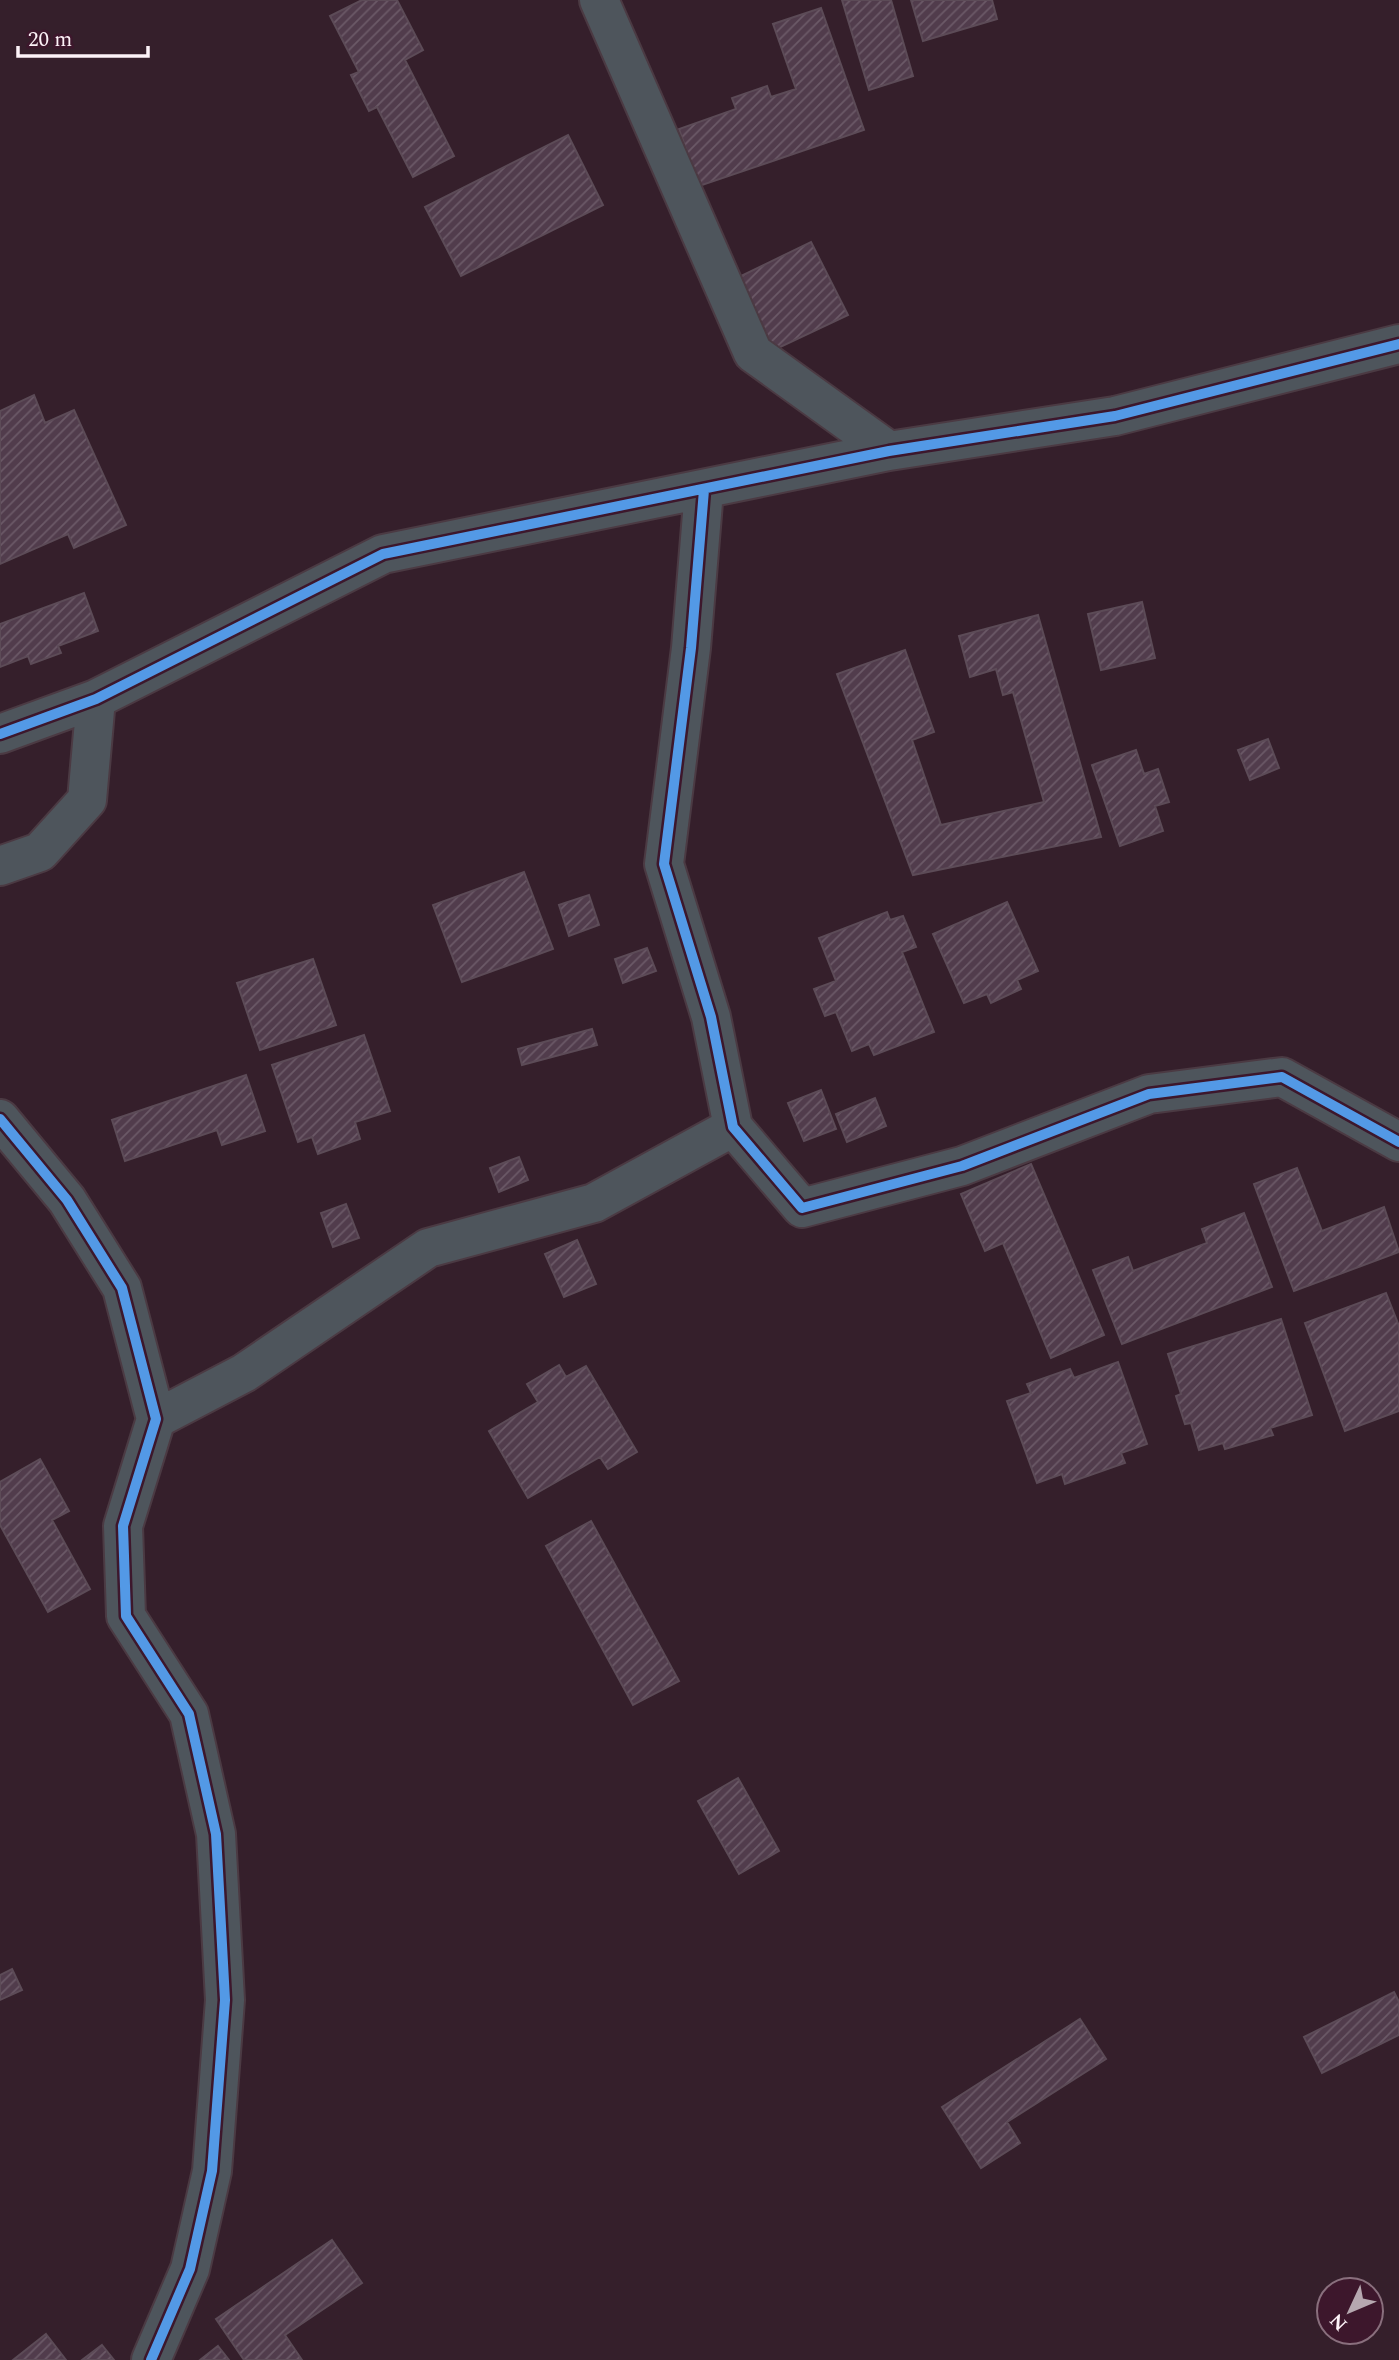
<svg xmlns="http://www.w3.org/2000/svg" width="1399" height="2360" viewBox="0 0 1399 2360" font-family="Spectral,serif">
<defs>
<pattern id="building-hatch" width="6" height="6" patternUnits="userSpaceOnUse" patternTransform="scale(1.75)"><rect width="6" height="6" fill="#513c4c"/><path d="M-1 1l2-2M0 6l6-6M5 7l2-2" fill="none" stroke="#6b5967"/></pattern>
</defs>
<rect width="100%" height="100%" fill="#351f2b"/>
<!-- building -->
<path fill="url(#building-hatch)" stroke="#5c4b57" stroke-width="2" d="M362,0H397L423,50L405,60L454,156L413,177L377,107L369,111L351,75L359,72L330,16Z
M842,0H891L913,76L869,90Z
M911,0H992L997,19L923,41Z
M821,8L864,130L699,186L679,129L736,109L732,98L767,86L771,97L796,89L773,24Z
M568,135L603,205L461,276L425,207Z
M811,242L848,315L774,350L739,277Z
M34,395L45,423L74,410L126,525L74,548L68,534L0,564V411Z
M84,593L98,631L58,646L61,653L31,664L28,656L0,667V624Z
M1142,602L1155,658L1101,670L1088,614Z
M1038,615L1101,837L913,875L837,674L905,650L934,732L912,740L941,825L1044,802L1013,692L1003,695L996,669L970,677L959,636Z
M1268,739L1279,768L1250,780L1238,750Z
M1136,750L1144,774L1158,769L1169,802L1155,806L1163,831L1120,846L1092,765Z
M524,872L553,949L462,982L433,905Z
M589,895L599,925L569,936L559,905Z
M1007,902L1038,971L1017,980L1021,989L991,1003L987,994L964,1003L933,934Z
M887,912L890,920L903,916L916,947L902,952L934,1032L874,1055L869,1044L852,1051L836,1012L825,1016L814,989L836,981L819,938Z
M647,948L656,971L623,983L615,959Z
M313,959L336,1025L260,1050L237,983Z
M592,1029L597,1045L522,1065L518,1049Z
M364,1035L390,1111L355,1122L360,1139L318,1154L312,1137L298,1142L272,1065Z
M246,1075L265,1131L222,1145L217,1130L125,1161L112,1120Z
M821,1090L836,1129L804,1141L788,1103Z
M875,1098L886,1126L847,1142L836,1114Z
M519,1157L528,1180L499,1192L490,1168Z
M1031,1164L1104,1335L1051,1358L1003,1243L985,1251L961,1194Z
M1297,1168L1322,1231L1384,1207L1399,1252L1294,1291L1254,1184Z
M346,1204L359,1238L333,1247L321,1213Z
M1244,1213L1272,1287L1122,1344L1093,1270L1128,1257L1133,1271L1207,1243L1202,1229Z
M577,1240L596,1284L564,1297L545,1254Z
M1386,1293L1399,1326V1411L1345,1431L1305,1323Z
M1281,1319L1312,1415L1270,1428L1273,1435L1225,1449L1223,1443L1199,1450L1191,1423L1185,1424L1176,1396L1181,1394L1168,1354Z
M1118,1362L1147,1444L1121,1453L1125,1463L1065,1484L1062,1474L1037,1483L1007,1401L1031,1393L1027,1384L1070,1369L1074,1378Z
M559,1365L566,1377L586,1366L637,1452L608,1469L600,1457L528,1498L489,1431L538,1402L527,1384Z
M40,1459L69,1511L52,1520L90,1589L48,1612L0,1525V1482Z
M591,1521L679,1681L633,1705L546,1546Z
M738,1778L779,1851L739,1874L698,1801Z
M12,1969L22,1990L0,2000V1975Z
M1394,1992L1399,2002V2035L1322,2073L1304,2037Z
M1080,2019L1106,2059L1007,2122L1020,2143L981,2168L942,2107Z
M332,2240L362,2283L285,2335L302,2360H244L216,2319Z
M46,2334L66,2360H13Z
M102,2345L114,2360H82Z
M218,2346L229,2360H200Z"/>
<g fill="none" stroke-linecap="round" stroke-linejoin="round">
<!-- street casing -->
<g stroke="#4b3a43" stroke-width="42">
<path id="street" d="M599,0L753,353L889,451
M704,490L691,648L664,864L711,1017L733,1127L802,1208L962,1166L1149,1094L1282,1077L1399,1142
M0,734L96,699L383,554L889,451L1115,416L1399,344
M0,866L40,852L87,800L96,699
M0,1119L67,1200L122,1288L156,1419L123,1526L126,1616L189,1714L216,1834L225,2000L212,2171L190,2269L151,2360
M156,1419L244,1373L428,1248L594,1203L733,1127"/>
</g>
<!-- street -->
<use href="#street" stroke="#4e555c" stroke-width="38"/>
<!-- cycleway casing -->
<g stroke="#3d172c" stroke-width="15">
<path id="cycleway" d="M704,490L691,648L664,864L711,1017L733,1127L802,1208L962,1166L1149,1094L1282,1077L1399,1142
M0,734L96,699L383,554L889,451L1115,416L1399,344
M0,1119L67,1200L122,1288L156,1419L123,1526L126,1616L189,1714L216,1834L225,2000L212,2171L190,2269L151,2360"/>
</g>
<!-- cycleway -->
<use href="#cycleway" stroke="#5399e6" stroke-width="10"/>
</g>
<!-- north arrow -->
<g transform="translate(1350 2311) rotate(226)"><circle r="33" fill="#3d172c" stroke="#896f7d" stroke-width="2"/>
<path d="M0-5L12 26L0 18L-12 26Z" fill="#b6a8b0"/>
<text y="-10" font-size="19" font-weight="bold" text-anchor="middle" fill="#fcf2f7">N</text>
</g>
<!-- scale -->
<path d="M18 46v10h130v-10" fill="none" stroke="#fcf2f7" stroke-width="3.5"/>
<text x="28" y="46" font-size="21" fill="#fcf2f7" stroke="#3d172c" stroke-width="5" paint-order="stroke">20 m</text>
</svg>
